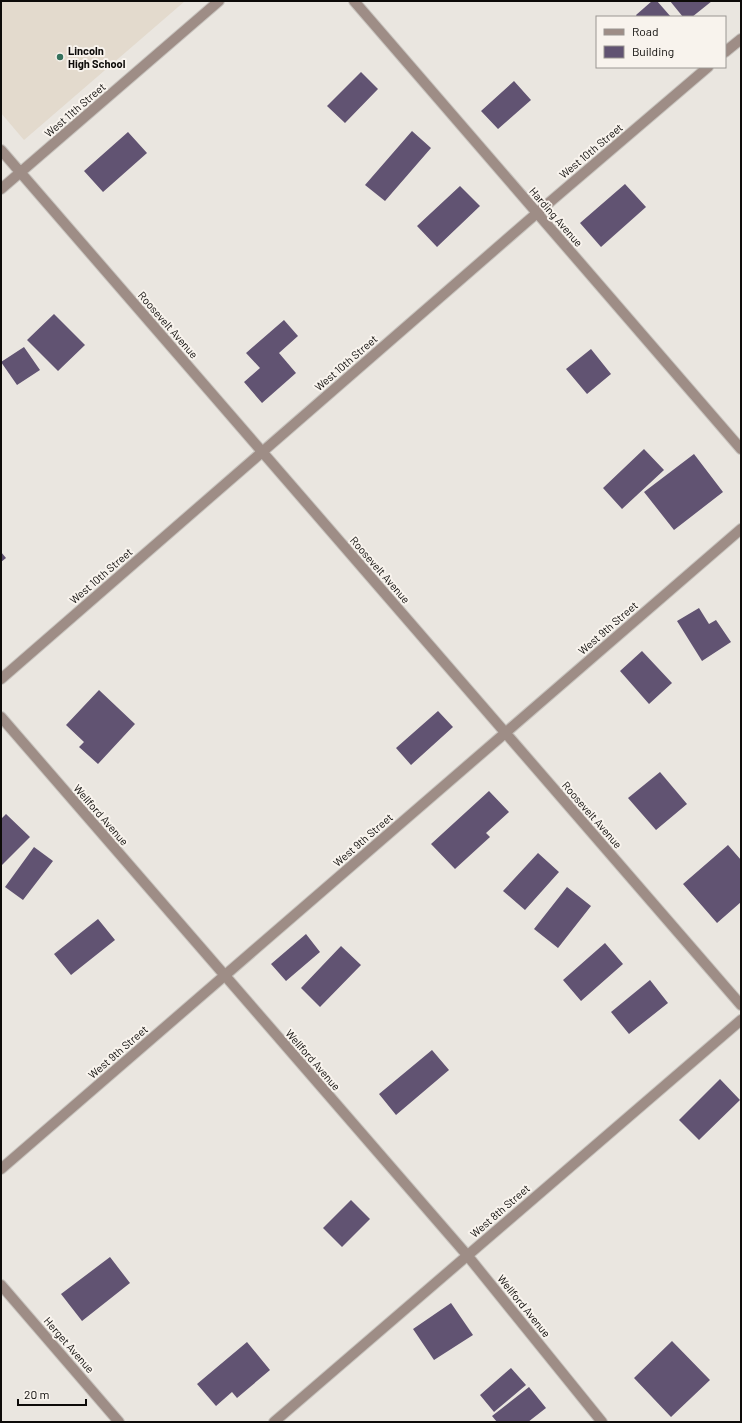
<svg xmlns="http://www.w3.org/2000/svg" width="742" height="1423" viewBox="0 0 742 1423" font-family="Barlow,sans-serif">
<rect width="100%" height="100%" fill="#eae6e0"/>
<!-- built -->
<path fill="#e3dacd" d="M1,1H185L24,140L1,113Z"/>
<!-- building -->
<path fill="#615372" d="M652,1H657L671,17H637L636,15Z
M670,1H712L692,17H683Z
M361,72L378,89L345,123L327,106Z
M514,81L531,100L498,129L481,111Z
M412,131L431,148L385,201L365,185Z
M128,132L147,153L103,192L84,171Z
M625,184L646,207L601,247L580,223Z
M460,186L480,206L437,247L417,226Z
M54,314L85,345L58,371L27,340Z
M284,320L298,336L279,353L296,373L262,403L244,382L260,368L246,353Z
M24,347L40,370L17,385L1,362Z
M591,349L611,374L587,394L566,369Z
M644,449L664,470L622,509L603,488Z
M694,454L723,492L674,530L644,492Z
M1,552L6,558L1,562Z
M699,608L709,624L716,620L731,642L702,661L677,621Z
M642,651L672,683L649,704L620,671Z
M99,690L135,724L98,764L79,747L84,742L66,725Z
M438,711L453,727L411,765L396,748Z
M660,772L687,804L656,830L628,798Z
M489,791L509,812L486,833L490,837L455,869L431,844Z
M6,814L30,837L1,866V819Z
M728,845L741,860V902L717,923L683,884Z
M34,847L53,861L23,900L5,887Z
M538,853L559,872L525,910L503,891Z
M567,887L591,906L558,948L534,929Z
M98,919L115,940L71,975L54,954Z
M306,934L320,952L286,981L271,964Z
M605,943L623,964L581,1001L563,980Z
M341,946L361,965L320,1007L301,988Z
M650,980L668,1003L629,1034L611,1012Z
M432,1050L449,1070L396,1115L379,1094Z
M720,1079L740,1100L699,1140L679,1120Z
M351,1200L370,1219L342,1247L323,1228Z
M110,1257L130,1283L82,1321L61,1294Z
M451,1303L473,1335L434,1360L413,1329Z
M672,1341L710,1380L671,1417L634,1378Z
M247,1342L270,1370L237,1398L232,1392L216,1406L197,1384Z
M511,1368L526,1385L494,1412L480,1395Z
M529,1387L546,1408L528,1422H497L492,1416Z"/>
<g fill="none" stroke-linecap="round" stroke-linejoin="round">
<!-- minor casing -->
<g stroke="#c7c3be" stroke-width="12">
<path id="minor" d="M354,1L741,449
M725,52L741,39
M1,150L741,1005
M1,189L219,1
M1,679L537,213L708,67
M1,717L467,1255L602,1422
M1,1169L741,529
M1,1285L119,1422
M274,1422L741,1020"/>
</g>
<!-- minor -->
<use href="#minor" stroke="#9e8d86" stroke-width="10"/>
</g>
<!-- markers -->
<circle fill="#35715c" stroke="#f8f3ed" stroke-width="1.5" cx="60" cy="57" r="4"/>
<g text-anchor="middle" stroke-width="4" stroke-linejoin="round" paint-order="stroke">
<!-- poi labels -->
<g font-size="11" font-weight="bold" fill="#0d0b09" stroke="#f8f3ed" text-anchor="start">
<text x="68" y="55">Lincoln<tspan x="68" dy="13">High School</tspan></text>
</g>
<!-- street labels -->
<g font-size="11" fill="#0d0b09" stroke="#f8f3ed">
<text transform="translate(75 110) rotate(-41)" y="4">West 11th Street</text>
<text transform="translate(591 151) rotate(-40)" y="4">West 10th Street</text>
<text transform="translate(556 217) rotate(49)" y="4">Harding Avenue</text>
<text transform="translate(168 325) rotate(49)" y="4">Roosevelt Avenue</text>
<text transform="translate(346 363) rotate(-41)" y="4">West 10th Street</text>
<text transform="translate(380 570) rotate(49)" y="4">Roosevelt Avenue</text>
<text transform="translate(101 576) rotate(-41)" y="4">West 10th Street</text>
<text transform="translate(608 628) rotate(-41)" y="4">West 9th Street</text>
<text transform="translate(101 815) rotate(49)" y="4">Wellford Avenue</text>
<text transform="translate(592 815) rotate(49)" y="4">Roosevelt Avenue</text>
<text transform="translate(363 840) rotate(-41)" y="4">West 9th Street</text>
<text transform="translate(118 1052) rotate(-41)" y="4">West 9th Street</text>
<text transform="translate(313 1060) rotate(49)" y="4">Wellford Avenue</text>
<text transform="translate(500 1211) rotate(-41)" y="4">West 8th Street</text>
<text transform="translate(524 1306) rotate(51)" y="4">Wellford Avenue</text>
<text transform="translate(69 1345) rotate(49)" y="4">Herget Avenue</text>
</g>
</g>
<!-- border -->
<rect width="742" height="1423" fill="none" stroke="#0d0b09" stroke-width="4"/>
<!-- legend -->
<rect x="596" y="16" width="130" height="52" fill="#f8f3ed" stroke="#9a9692"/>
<rect x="604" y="29" width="20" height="6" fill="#9e8d86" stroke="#9a9692"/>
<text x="632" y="36" font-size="12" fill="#0d0b09">Road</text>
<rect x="604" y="46" width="20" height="12" fill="#615372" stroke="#9a9692"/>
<text x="632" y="56" font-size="12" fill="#0d0b09">Building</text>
<!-- scale -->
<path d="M18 1399v6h68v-6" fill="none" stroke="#0d0b09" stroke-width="2"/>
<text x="24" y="1399" font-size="12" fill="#0d0b09" stroke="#f8f3ed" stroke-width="3" paint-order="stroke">20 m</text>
</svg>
